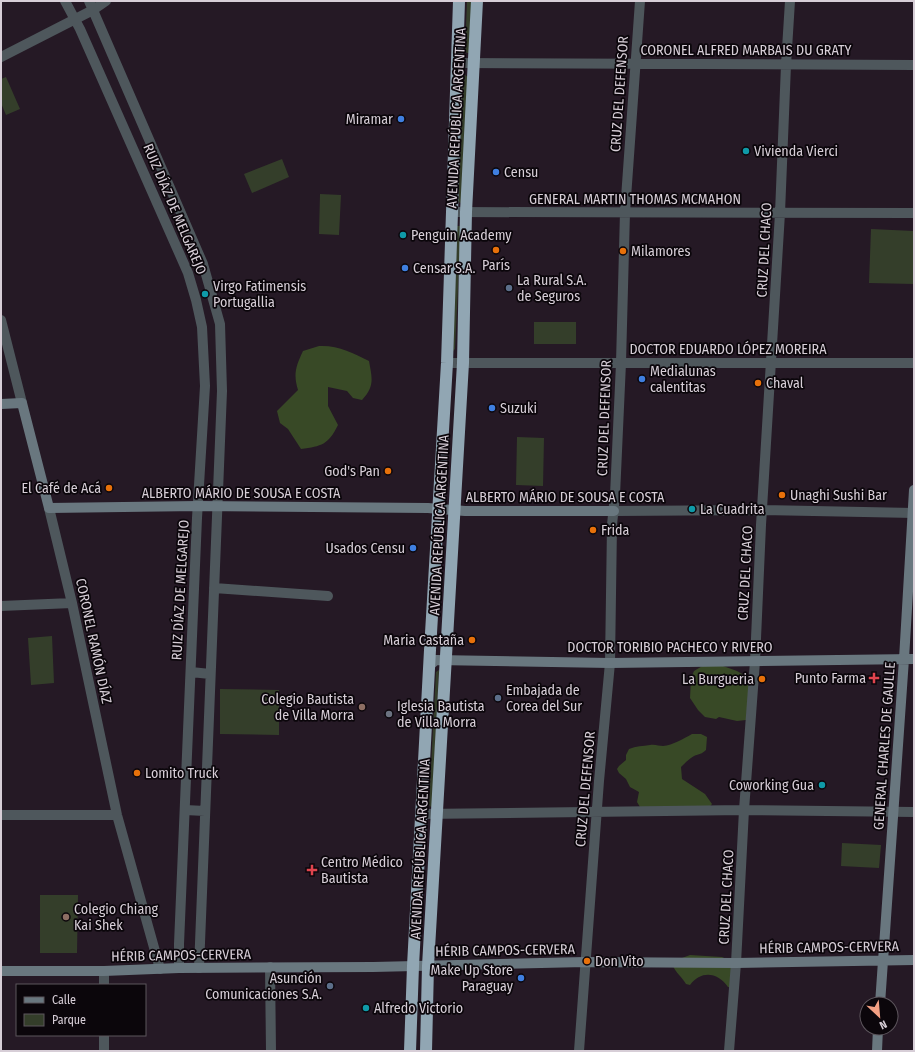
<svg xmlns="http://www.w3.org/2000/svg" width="915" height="1052" viewBox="0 0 915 1052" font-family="'Fira Sans Condensed',sans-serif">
<rect width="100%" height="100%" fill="#251925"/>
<!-- green -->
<path fill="#343e2a" d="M467,1H472L469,53H467L465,51Z
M465,75L468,77L462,202L460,203L458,201L463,77Z
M6,77L20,109L6,115L1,103V79Z
M282,159L289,177L252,193L244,174Z
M320,194L341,195L339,235L319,234Z
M457,226H460L461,228L455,349L453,351Z
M871,229L914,231V284L869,283Z
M534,322H576V344H534Z
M517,437L544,438L543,486L516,485Z
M52,636L54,683L31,685L28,638Z
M439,670L432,807H431L429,805L436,672Z
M220,689L279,690V735L220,734Z
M842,843L881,845L879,868L841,866Z
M40,895H78L77,953H40Z"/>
<!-- forest -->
<path fill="#384926" d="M319,346C338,345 353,353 369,361C372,378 375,386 362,400L353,398L347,391L328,387V406L338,425C328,445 322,446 301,449L288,429L280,423L277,411L298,390C293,374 296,366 303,351Z
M704,665L723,666L737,671L751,679L746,720L737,721L719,717L716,719L705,717L698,710L690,698L691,678L694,671Z
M692,734H701L707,737L706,750C702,754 699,754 694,756C689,759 685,763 681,767L682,779L705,794L712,804L707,810L640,807L637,802L639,792L630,787L626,779L619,773L617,769L619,766L626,760V755L629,749C636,746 643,746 650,745C655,744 659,746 663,746C673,745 683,739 692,734Z
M690,955L722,957L733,962V988L728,987C718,972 701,970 690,985L686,984C682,977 676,973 673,966L682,958Z"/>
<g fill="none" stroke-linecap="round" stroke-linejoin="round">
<!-- street -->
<path stroke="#4e575c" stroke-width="10" d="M65,1L80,29L188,273L196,300L202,327L205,386L197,518L179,944V968
M89,1L203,264L220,324L222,391L199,968
M1,57L93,10L106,1
M457,63L914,65
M452,212L914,213
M1,320L22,403
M447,363H914
M49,508L72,603L117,815L160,969
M614,511L763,510L914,513
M214,588L328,596
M1,606L72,603
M191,672L210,674
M185,810L205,811
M421,814L744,810L914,812
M1,815H117
M270,967L271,1051
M104,985V971
M104,1051V1035
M579,1051L599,781L610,663L612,525L615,495L621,363L625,212L640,1
M729,1051L736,963L744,810L755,661L761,525L780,213L786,65L790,1"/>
<!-- secondary -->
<path stroke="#69777f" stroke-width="10" d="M1,404L22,403L49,508L198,506L428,508L465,511H614
M429,666L436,660L610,663L914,659
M1,971H104L179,968L373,967L585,962L736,963L914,960
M880,1004L904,659L914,490
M877,1051L878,1028"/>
<!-- highway -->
<path stroke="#91a6b3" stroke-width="12" d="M410,1051L413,966L430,650L447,363L459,1
M426,1051L428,966L463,363L466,212L477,1"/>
</g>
<!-- markers -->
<g fill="#3f7fe0" stroke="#0b060b" stroke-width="1.5">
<circle cx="401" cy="119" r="4"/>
<circle cx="496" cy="172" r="4"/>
<circle cx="405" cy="268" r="4"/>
<circle cx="642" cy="379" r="4"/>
<circle cx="492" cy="408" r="4"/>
<circle cx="413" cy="548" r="4"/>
<circle cx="521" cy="978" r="4"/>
</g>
<g fill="#0f9aa8" stroke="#0b060b" stroke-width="1.5">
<circle cx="746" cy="151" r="4"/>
<circle cx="403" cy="235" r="4"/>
<circle cx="205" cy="294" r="4"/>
<circle cx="692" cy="509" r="4"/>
<circle cx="822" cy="785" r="4"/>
<circle cx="366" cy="1008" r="4"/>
</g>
<g fill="#e8710a" stroke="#0b060b" stroke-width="1.5">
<circle cx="496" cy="250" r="4"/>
<circle cx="623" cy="251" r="4"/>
<circle cx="758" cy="383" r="4"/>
<circle cx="388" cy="471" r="4"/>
<circle cx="109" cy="488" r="4"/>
<circle cx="782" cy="495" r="4"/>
<circle cx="593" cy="530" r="4"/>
<circle cx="472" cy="640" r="4"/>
<circle cx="762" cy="679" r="4"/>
<circle cx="137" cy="773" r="4"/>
<circle cx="587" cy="961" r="4"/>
</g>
<g fill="#5c6f8a" stroke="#0b060b" stroke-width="1.5">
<circle cx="509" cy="288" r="4"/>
<circle cx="498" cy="698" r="4"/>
<circle cx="330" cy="986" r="4"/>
</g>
<g fill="#e0444e" stroke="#0b060b" stroke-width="1.5">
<path d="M872 672h4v4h4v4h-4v4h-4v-4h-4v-4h4z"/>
<path d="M310 864h4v4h4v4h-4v4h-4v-4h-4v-4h4z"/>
</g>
<g fill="#8d6e63" stroke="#0b060b" stroke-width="1.5">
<circle cx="362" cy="707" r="4"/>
<circle cx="66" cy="917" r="4"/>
</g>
<circle fill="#6b7280" stroke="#0b060b" stroke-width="1.5" cx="389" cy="714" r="4"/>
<g text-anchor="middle" stroke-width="3.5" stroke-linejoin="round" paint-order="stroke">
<!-- street labels -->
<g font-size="14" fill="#d7ced7" stroke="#0b060b">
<text x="746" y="55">CORONEL ALFRED MARBAIS DU GRATY</text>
<text transform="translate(619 94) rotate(-86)" y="5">CRUZ DEL DEFENSOR</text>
<text transform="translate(456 118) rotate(-87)" y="5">AVENIDA REPÚBLICA ARGENTINA</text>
<text x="635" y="204">GENERAL MARTIN THOMAS MCMAHON</text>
<text transform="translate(175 209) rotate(67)" y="5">RUIZ DÍAZ DE MELGAREJO</text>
<text transform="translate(764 250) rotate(-87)" y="5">CRUZ DEL CHACO</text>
<text x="728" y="354">DOCTOR EDUARDO LÓPEZ MOREIRA</text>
<text transform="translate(604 418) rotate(-88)" y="5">CRUZ DEL DEFENSOR</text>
<text x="241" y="498">ALBERTO MÁRIO DE SOUSA E COSTA</text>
<text x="565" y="502">ALBERTO MÁRIO DE SOUSA E COSTA</text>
<text transform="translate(439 525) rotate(-87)" y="5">AVENIDA REPÚBLICA ARGENTINA</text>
<text transform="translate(745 573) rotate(-87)" y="5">CRUZ DEL CHACO</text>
<text transform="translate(180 590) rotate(-87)" y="5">RUIZ DÍAZ DE MELGAREJO</text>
<text transform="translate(94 641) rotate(78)" y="5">CORONEL RAMÓN DÍAZ</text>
<text x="670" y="652">DOCTOR TORIBIO PACHECO Y RIVERO</text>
<text transform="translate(884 746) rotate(-86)" y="5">GENERAL CHARLES DE GAULLE</text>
<text transform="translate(585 789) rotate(-85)" y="5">CRUZ DEL DEFENSOR</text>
<text transform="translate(420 849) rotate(-87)" y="5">AVENIDA REPÚBLICA ARGENTINA</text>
<text transform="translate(726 897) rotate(-87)" y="5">CRUZ DEL CHACO</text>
<text transform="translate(829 947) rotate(-1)" y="5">HÉRIB CAMPOS-CERVERA</text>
<text transform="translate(505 950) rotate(-1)" y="5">HÉRIB CAMPOS-CERVERA</text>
<text transform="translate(181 955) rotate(-1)" y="5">HÉRIB CAMPOS-CERVERA</text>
</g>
<!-- poi labels -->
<g font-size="14" fill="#d7ced7" stroke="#0b060b" text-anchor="start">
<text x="393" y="124" text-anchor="end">Miramar</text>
<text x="754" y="156">Vivienda Vierci</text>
<text x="504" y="177">Censu</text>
<text x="411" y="240">Penguin Academy</text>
<text x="631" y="256">Milamores</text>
<text x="496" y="270" text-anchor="middle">París</text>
<text x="413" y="273">Censar S.A.</text>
<text x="517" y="285">La Rural S.A.<tspan x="517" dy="16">de Seguros</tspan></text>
<text x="213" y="291">Virgo Fatimensis<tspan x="213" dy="16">Portugallia</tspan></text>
<text x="650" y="376">Medialunas<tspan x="650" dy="16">calentitas</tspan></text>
<text x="766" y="388">Chaval</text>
<text x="500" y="413">Suzuki</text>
<text x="380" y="476" text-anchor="end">God's Pan</text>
<text x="101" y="493" text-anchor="end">El Café de Acá</text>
<text x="790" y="500">Unaghi Sushi Bar</text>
<text x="700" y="514">La Cuadrita</text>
<text x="601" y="535">Frida</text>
<text x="405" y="553" text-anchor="end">Usados Censu</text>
<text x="464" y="645" text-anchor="end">Maria Castaña</text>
<text x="866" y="683" text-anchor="end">Punto Farma</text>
<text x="754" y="684" text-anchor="end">La Burgueria</text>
<text x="506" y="695">Embajada de<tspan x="506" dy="16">Corea del Sur</tspan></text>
<text x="354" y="704" text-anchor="end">Colegio Bautista<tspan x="354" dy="16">de Villa Morra</tspan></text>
<text x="397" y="711">Iglesia Bautista<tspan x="397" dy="16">de Villa Morra</tspan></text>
<text x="145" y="778">Lomito Truck</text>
<text x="814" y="790" text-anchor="end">Coworking Gua</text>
<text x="321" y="867">Centro Médico<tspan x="321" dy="16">Bautista</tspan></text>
<text x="74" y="914">Colegio Chiang<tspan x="74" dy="16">Kai Shek</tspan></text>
<text x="595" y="966">Don Vito</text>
<text x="513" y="975" text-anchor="end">Make Up Store<tspan x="513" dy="16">Paraguay</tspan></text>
<text x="322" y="983" text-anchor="end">Asunción<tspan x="322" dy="16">Comunicaciones S.A.</tspan></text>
<text x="374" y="1013">Alfredo Victorio</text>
</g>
</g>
<!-- border -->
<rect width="915" height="1052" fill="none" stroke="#d7ced7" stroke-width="4"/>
<!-- legend -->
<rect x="16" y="984" width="130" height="52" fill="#0b060b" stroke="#5d565d"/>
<rect x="24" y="997" width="20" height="6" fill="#69777f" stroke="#5d565d"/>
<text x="52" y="1004" font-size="12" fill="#d7ced7">Calle</text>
<rect x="24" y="1014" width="20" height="12" fill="#343e2a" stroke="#5d565d"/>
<text x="52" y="1024" font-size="12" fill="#d7ced7">Parque</text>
<!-- north arrow -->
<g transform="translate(879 1016) rotate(154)"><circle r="19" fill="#0b060b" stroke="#5d565d"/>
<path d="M0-3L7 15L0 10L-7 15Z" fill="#f39f83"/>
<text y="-6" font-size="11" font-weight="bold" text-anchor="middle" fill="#d7ced7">N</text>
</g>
</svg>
